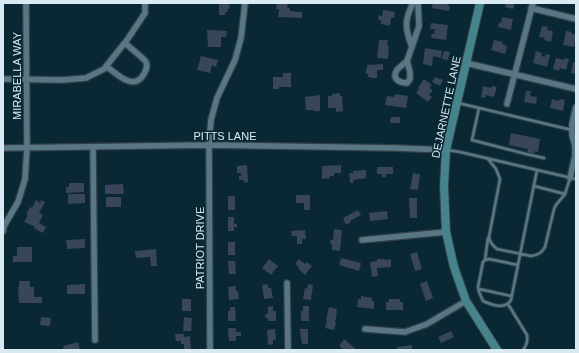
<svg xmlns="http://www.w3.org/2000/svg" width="579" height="353" viewBox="0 0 579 353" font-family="Arial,sans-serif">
<rect width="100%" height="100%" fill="#0a2833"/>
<!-- building -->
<path fill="#38455a" d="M219,3H228V5H230L229,9H228L227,12H225V15H219Z
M277,3H288L287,8H290V11L302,12V18L278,17L279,9H276Z
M433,3H448V5L450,6L449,11L432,8Z
M506,3H515L513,9L505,7Z
M383,10L395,12L394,18H391L390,26L381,24V20H378L379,15L382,16Z
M502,17L513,19L511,30L498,27L499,22L501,23Z
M431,23L448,25L446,40L431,38L432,34H434L435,29H430Z
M542,26L548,27L547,30L553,31L551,42L544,40L545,38L539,37Z
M207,30L227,31L226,37H221V47H208Z
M566,31L572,32L571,34H576L574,47L563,45Z
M379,40H388L387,46H389L388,59L377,58Z
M494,40L503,42L502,44L507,46L505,54L491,50Z
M425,48L442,51L441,58L433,56L432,66L423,64Z
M444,51L450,52L448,60L442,59Z
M536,51L542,53L541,56L545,57L546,54L550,55L547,67L533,63Z
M201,56L218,60L216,67L212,65L210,73L197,70Z
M556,58L564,60L565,58L569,59L566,70L560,68L559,71L553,69Z
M573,62L576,63V74L571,73Z
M383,64V70H377V78H371V77H368V74H366V69H367V65Z
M283,73H291V87H279V89H273V77H283Z
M435,77L443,80L440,86L432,82Z
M424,79L432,85L429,88L433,90L429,95L432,97L428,102L416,93L419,89L418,88Z
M483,86L491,88L492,86L497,87L494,97L486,95L485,98L481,97Z
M526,91H531L530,96L537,97L536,104L524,102Z
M340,93V96H342L343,111L336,112V108H328V96H332V94Z
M395,94L408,96L406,108L385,105L387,96L394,97Z
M320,95V111H314V110H306L305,97Z
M552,99L559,101L560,99L565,100L563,111L550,108Z
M391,117H400V123H390Z
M511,133L540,139L538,152L535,151L534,155L527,153L528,149L509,145Z
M247,165L248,182L244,183V180H239V176H241V173H237V166Z
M341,165V173H334V176H330V178L322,179V166Z
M377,167H393V174H386V177H382V174H377Z
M366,170V178L353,180V183H350L349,173H353V171Z
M413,173L420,174L418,190L410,189Z
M69,183H84V192L66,193V187H69Z
M123,184L124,194H105V185Z
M68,194H85V203L68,204Z
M296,195H310V210H304V203H296Z
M228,196H235V210H228Z
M106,197H121V207H106Z
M409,198H417V218H410Z
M36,200L40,203L41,200L45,202L39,213L43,215L39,223L46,227L43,233L34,228V226L24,222L28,215H26L30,207L32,208Z
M358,210L361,215L350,221L351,222L346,225L343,218Z
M387,211L388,219L370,221L369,213Z
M228,217H234V224H237V227H234V231H228Z
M334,229L342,230L340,251L332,250V244H330L331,240H333Z
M305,230L306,239H302V244H297V236H292L291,231Z
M85,239V248L67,249L66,240Z
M228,242H235V255H228Z
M17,247H32V262H13V256H17Z
M156,249L157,266H151L150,257L136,258L135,251Z
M417,252L422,269L415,271L410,254Z
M341,258L361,263L359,271L339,265Z
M269,259L278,266L271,275L262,268Z
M299,259L305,264L307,262L312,266L305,275L298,268L299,267L295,264Z
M377,259H385V260L391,259V267L377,268L378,276L372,277L370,262L377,261Z
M228,261H235L236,274H229Z
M19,281H30V287H34V297H42V303H19L18,287H19Z
M427,281L433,298L426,301L420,284Z
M85,284V294H67V285Z
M268,284V288H271L273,298L264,299L262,285Z
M308,284L313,285L311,300L303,299L305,288L307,289Z
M236,286V291H238L239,299L229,300L228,287Z
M361,296L372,298V301H374V309L357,307L358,299H361Z
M182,299H191V311H182Z
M389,299H400V302H403V310H386V302H389Z
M273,306V311H276V321H268V318H266L265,314H268V307Z
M303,306H309V321H301V311H303Z
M230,307H235L236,321H228V311L230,310Z
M329,307L337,309L336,313H337L335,322L336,323L334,330L325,328L327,321L326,320Z
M41,317L51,318L50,326L40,325Z
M184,317L192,318L191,331H183Z
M228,328H236V332H241V336H236V341H229Z
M275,329L276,340H273V344L268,345L267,330Z
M300,329H308V344H302V340H301Z
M451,331L454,337L441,343L438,337Z
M175,334H184V337L190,336L191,350H184V344H181V341H176Z
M344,339L357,350H344L339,346Z
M78,342L80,350H64L63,346Z
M412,345V350H397V347Z"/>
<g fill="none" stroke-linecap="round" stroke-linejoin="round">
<!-- service casing -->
<g stroke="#304048" stroke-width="4.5">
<path id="service" d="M458,103L572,130
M479,108L472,140L526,154L544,158
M447,150L460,152L576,179
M488,159L496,169L500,179L489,237C490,243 493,246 497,249L531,256C538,255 542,253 545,247L554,209L556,205L565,194L570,178
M534,186L565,194
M485,260L488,238
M518,265L489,259L485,260L483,262L478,287L479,292L483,301C492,305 505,310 511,300L537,170
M479,289L511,296
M508,304L527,335C528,341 527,345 523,350"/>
</g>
<!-- minor casing -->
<g stroke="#304048" stroke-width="8">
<path id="minor" d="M531,8L576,19
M412,47C405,28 404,21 413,3
M407,61C404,64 399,67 397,70C391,79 400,83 407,83L410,79V72L407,61L419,26L418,3
M466,63L576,89
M106,66C117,74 134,92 144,74C146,70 148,66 146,62C144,58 129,47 125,43
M3,79L63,80L86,78L104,69L127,40L145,13V3
M507,104L533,3
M93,147L95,340
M3,148L209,145L396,148L446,150
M570,178L575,156V146L572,135V124L576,107
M3,231L4,226L18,202L25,179L27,148L26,3
M362,240L446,232
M287,283L288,350
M365,329L405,332L427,324L466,301
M210,350L209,145L211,120L217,98L235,60L241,38L245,3"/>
</g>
<!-- secondary casing -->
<g stroke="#304048" stroke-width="10">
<path id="secondary" d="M480,3L446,150L444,186L446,232L454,267L466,301L497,350"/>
</g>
<!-- service -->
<use href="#service" stroke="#587684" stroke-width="2.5"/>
<!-- minor -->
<use href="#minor" stroke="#587684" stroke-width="5.5"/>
<!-- secondary -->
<use href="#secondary" stroke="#46838c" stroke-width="8"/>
</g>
<g text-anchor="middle" stroke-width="3" stroke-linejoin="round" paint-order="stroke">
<!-- street labels -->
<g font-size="11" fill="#daeaf2" stroke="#0a2833">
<text transform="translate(17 76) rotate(-90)" y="4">MIRABELLA WAY</text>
<text transform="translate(446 107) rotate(-78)" y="4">DEJARNETTE LANE</text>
<text x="225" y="140">PITTS LANE</text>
<text transform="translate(200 248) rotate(-90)" y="4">PATRIOT DRIVE</text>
</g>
</g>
<!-- border -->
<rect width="579" height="353" fill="none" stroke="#daeaf2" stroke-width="8"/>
</svg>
